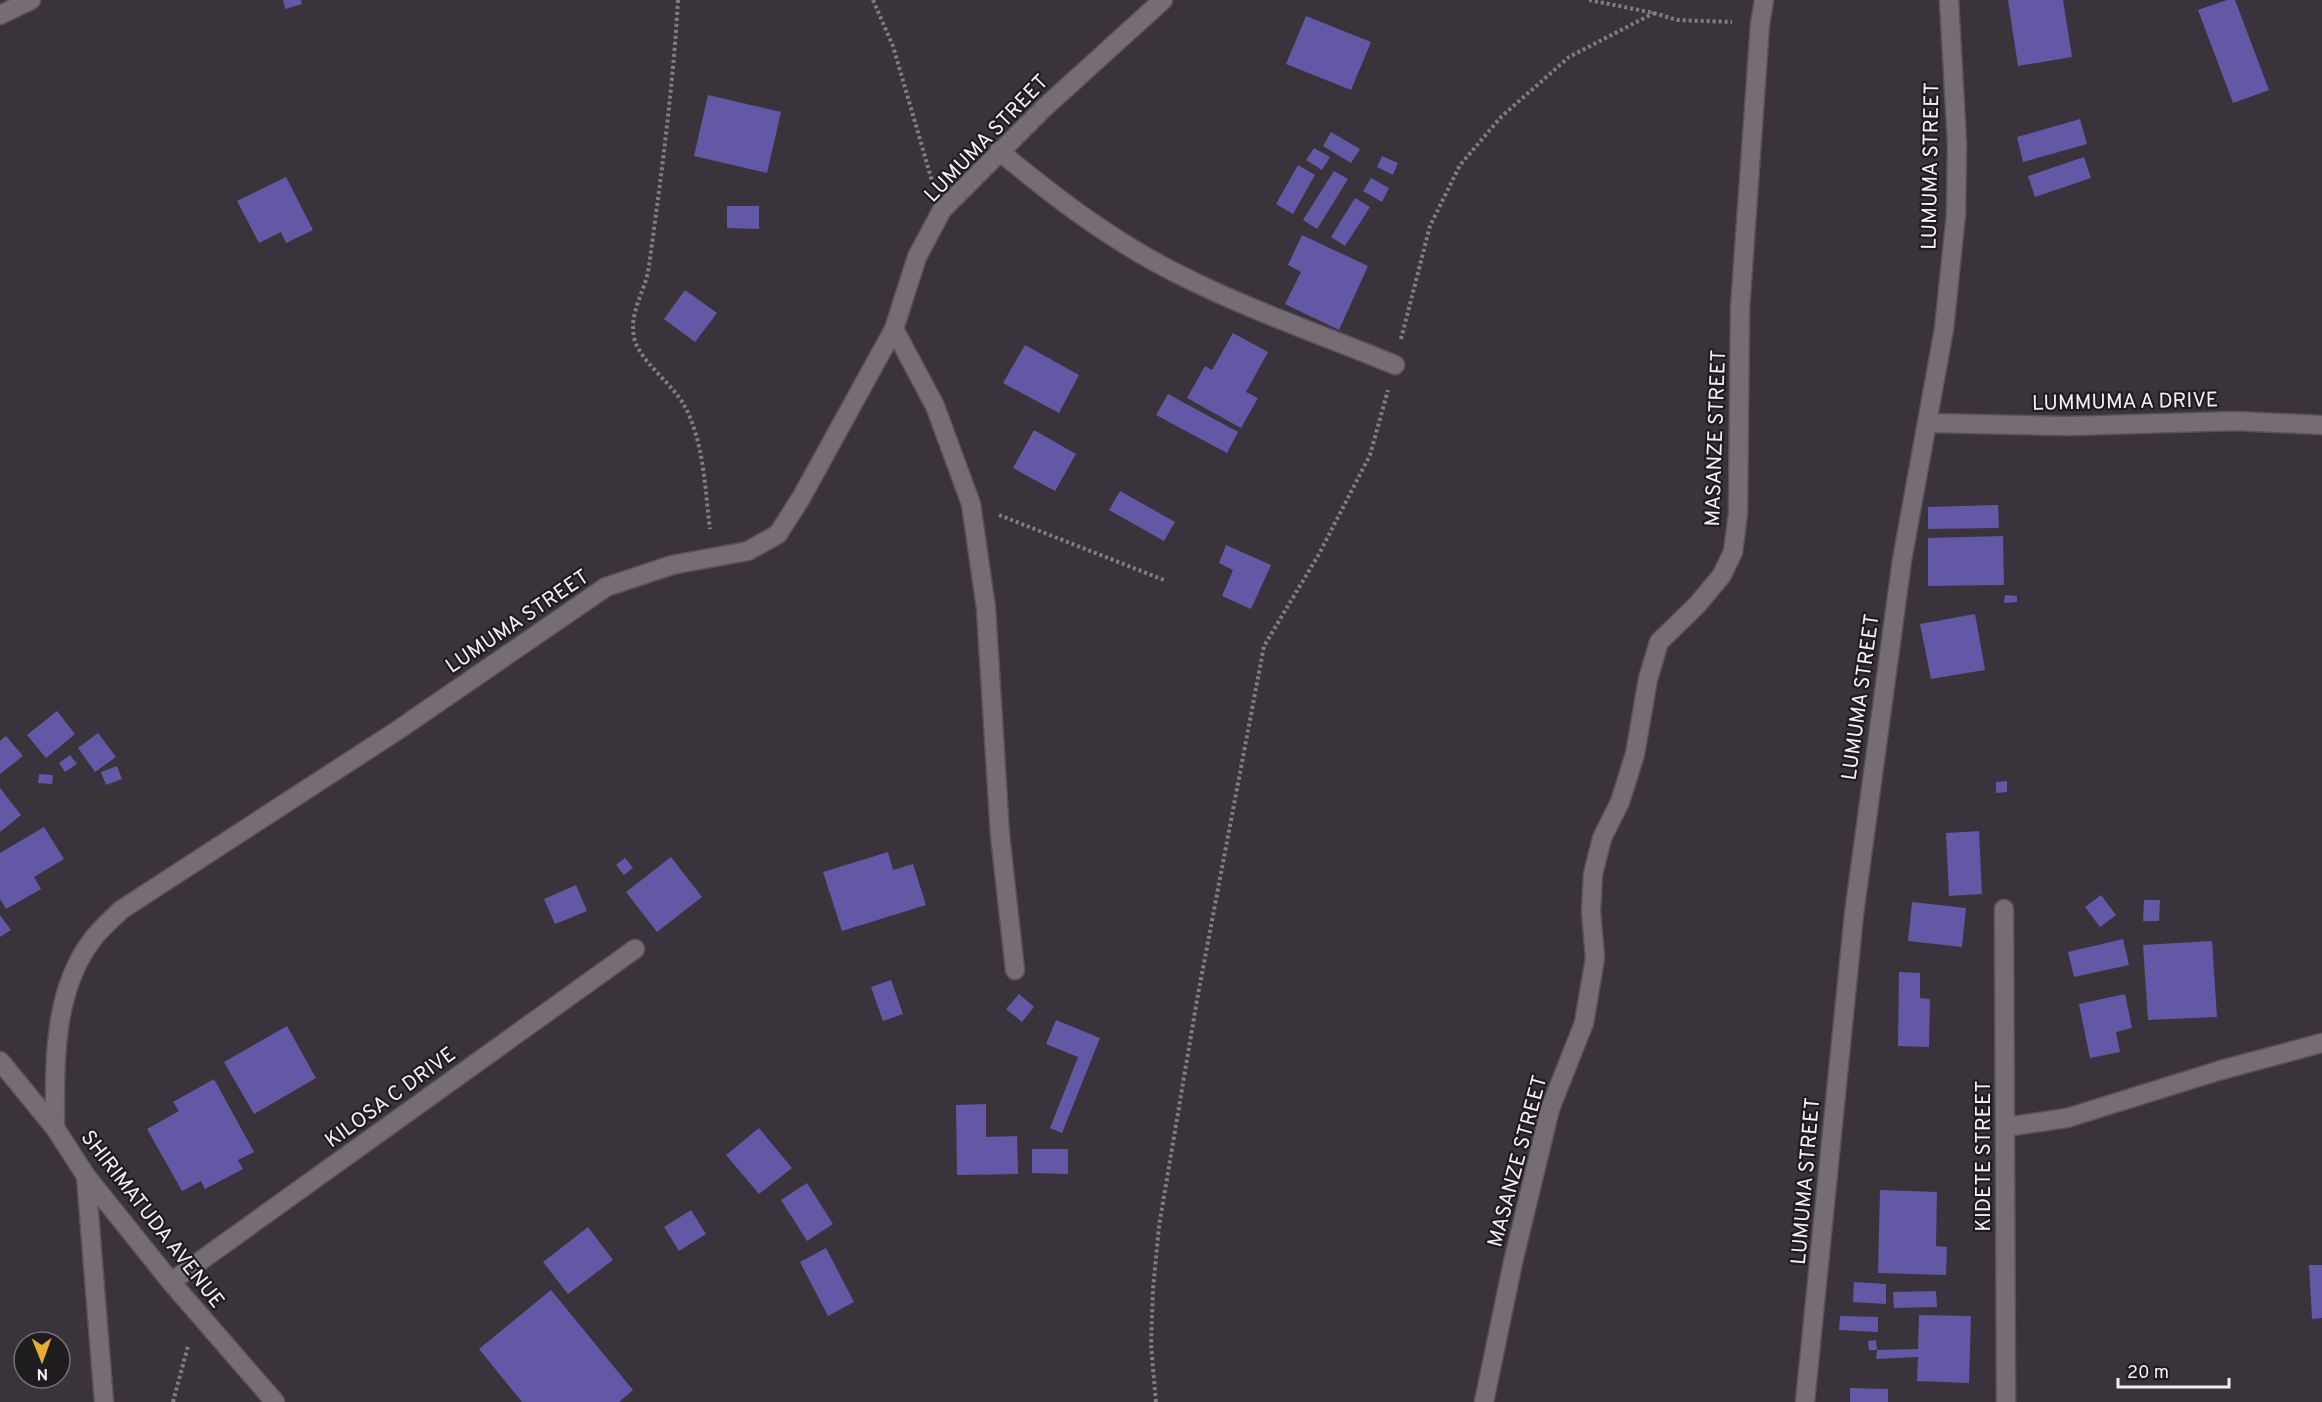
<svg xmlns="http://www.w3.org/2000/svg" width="2322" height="1402" viewBox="0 0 2322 1402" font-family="Overpass,sans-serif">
<rect width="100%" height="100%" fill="#3a333b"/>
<!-- building -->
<path fill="#6358a5" d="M283,0H301L302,4L285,9Z
M2008,0H2063L2072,57L2018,66Z
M2227,0H2235L2269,90L2233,103L2198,10Z
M1306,16L1371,42L1351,90L1286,64Z
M708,95L781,112L767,173L694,156Z
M2080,119L2087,144L2023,162L2017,137Z
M1331,132L1360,149L1351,163L1323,146Z
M1314,148L1330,157L1322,170L1306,160Z
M1382,156L1398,163L1393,175L1377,167Z
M2084,157L2091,178L2035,197L2028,176Z
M1298,165L1315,175L1293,214L1276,204Z
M1334,171L1348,179L1317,229L1303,220Z
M286,177L313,230L286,243L281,232L259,243L237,201Z
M1371,178L1389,188L1382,202L1363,191Z
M1355,198L1370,207L1345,246L1331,237Z
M727,206H759V229L727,228Z
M1302,235L1368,266L1339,330L1285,304L1301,272L1288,265Z
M685,290L717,313L695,342L664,319Z
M1233,333L1268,352L1246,392L1258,398L1241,428L1187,398L1205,366L1212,370Z
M1025,345L1079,375L1059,413L1003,383Z
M1168,394L1238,432L1227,453L1156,415Z
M1034,430L1076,454L1055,491L1013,468Z
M1120,491L1175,522L1164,541L1109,510Z
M1998,505L1999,528L1928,529V507Z
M2003,536L2004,585L1928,586V538Z
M1226,545L1271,565L1251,609L1222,596L1233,570L1219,563Z
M2005,595L2017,596V602L2004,603Z
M1975,614L1985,670L1931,679L1920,624Z
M57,711L75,734L46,758L27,735Z
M98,733L116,757L95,772L78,748Z
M6,736L23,756L0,774V741Z
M70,755L77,764L65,772L59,763Z
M117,766L122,779L106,785L101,772Z
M39,774L53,775L52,784L38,783Z
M2007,781V792L1996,793V782Z
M0,788L21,815L0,832Z
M44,827L64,859L34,877L41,889L6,909L0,899V853Z
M1979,831L1982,894L1949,896L1946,833Z
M888,852L893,870L913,864L926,905L842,931L823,872Z
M671,857L702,897L657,932L626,892Z
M625,858L633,868L624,875L616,865Z
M576,885L587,911L555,924L544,899Z
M2101,895L2116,915L2100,927L2085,907Z
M2144,900H2160L2159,921H2143Z
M1912,902L1966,908L1962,947L1908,941Z
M0,915L11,930L0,937Z
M2123,939L2129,965L2074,977L2068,952Z
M2212,941L2217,1017L2148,1020L2143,945Z
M1899,972L1920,973V998L1930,999L1929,1047L1898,1046Z
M891,980L903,1014L883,1021L871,987Z
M1019,994L1034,1007L1022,1022L1006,1009Z
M2125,994L2132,1028L2116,1032L2120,1052L2090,1058L2079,1004Z
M1056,1020L1100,1038L1062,1133L1050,1128L1078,1057L1046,1044Z
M287,1026L316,1078L254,1114L224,1062Z
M214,1079L254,1152L238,1160L243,1169L205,1189L201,1181L182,1191L147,1129L179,1111L173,1102Z
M986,1104V1137L1017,1136L1018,1174L957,1175L956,1105Z
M759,1128L792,1168L759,1194L726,1155Z
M1032,1149H1068V1174L1032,1173Z
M807,1183L833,1224L807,1241L781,1200Z
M1880,1190L1937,1192L1936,1246L1947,1247L1946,1275L1878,1273Z
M691,1210L706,1234L679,1251L664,1227Z
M588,1227L613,1260L568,1294L543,1262Z
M826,1248L854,1302L828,1316L800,1262Z
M2309,1265H2322V1318L2312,1319Z
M1854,1282L1886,1284V1304L1853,1302Z
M551,1290L633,1390L619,1402H522L479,1349Z
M1936,1291L1937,1307L1894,1308L1893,1292Z
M1919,1315L1971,1316L1969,1383L1917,1381L1918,1357L1876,1359L1877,1350L1918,1349Z
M1840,1316L1878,1317V1332L1839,1330Z
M1876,1340L1877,1350H1869L1868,1341Z
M1850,1388L1888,1389V1402H1850Z"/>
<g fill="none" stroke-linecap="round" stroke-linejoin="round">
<!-- minor casing -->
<g stroke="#595259" stroke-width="21">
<path id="minor" d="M0,15L31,0
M999,151C1057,199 1116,244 1184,277C1252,311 1325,336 1395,365
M894,329L935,406L971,504L986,608L1000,835L1015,970
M1929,423L2069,426L2236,421L2322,425
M2004,909L2006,1402
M0,1061L55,1128L86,1176L171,1282L275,1402
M2005,1127L2067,1118L2221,1070L2322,1043
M55,1128C55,1066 52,993 92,940C100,929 111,920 121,910L398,730L606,587L672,565L748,551L778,534L801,498L894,329L917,257L942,210L1044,108L1163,0
M86,1176L104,1402
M171,1282L635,949
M1484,1402L1513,1262L1550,1109L1584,1023L1595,958L1591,911L1593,874L1602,838L1620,802L1635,754L1648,679L1659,642L1697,605L1722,575L1733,552L1738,513L1740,309L1760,24L1764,0
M1805,1402L1854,914L1902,560L1944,329L1956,214L1957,143L1949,0"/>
</g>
<!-- path -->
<path stroke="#837d83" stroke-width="4" stroke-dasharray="3 3" stroke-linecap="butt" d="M678,0C673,89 661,178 649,266C646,290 629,311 634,337C638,360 672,383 684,405C704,441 705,490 710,529
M873,0L893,46L932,181
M1589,0L1654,13L1677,20L1732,22
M1401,339L1430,226L1460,165L1501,117L1569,57L1654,13
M999,515L1164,580
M173,1402L188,1346
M1156,1402L1151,1345L1153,1289L1159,1226L1197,1000L1264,646L1319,554L1370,455L1388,390"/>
<!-- minor -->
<use href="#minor" stroke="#756c75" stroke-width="18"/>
</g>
<g text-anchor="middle" stroke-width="4.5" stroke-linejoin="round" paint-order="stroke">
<!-- street labels -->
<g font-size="21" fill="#f4eff4" stroke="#1f1c1f">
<text transform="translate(986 138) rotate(-46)" y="7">LUMUMA STREET</text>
<text transform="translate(1930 166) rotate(-89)" y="7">LUMUMA STREET</text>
<text transform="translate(2125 401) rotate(-1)" y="7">LUMMUMA A DRIVE</text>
<text transform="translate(1715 438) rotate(-88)" y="7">MASANZE STREET</text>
<text transform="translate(517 621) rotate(-34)" y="7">LUMUMA STREET</text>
<text transform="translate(1860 697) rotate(-82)" y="7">LUMUMA STREET</text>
<text transform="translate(390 1097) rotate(-36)" y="7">KILOSA C DRIVE</text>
<text transform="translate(1983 1156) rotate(-90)" y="7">KIDETE STREET</text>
<text transform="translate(1517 1161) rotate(-75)" y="7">MASANZE STREET</text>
<text transform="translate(1805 1181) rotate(-85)" y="7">LUMUMA STREET</text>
<text transform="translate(153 1219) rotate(52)" y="7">SHIRIMATUDA AVENUE</text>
</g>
</g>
<!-- north arrow -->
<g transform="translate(42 1360) rotate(179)"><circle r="28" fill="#1f1c1f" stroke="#747074" stroke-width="1.5"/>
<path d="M0-4.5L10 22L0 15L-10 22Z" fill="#e7ac36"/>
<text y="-9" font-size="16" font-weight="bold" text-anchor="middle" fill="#f4eff4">N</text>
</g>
<!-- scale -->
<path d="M2118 1378v9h111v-9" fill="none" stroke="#f4eff4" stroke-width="3"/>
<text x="2127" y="1378" font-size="18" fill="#f4eff4" stroke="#1f1c1f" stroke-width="4.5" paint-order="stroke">20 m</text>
</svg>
